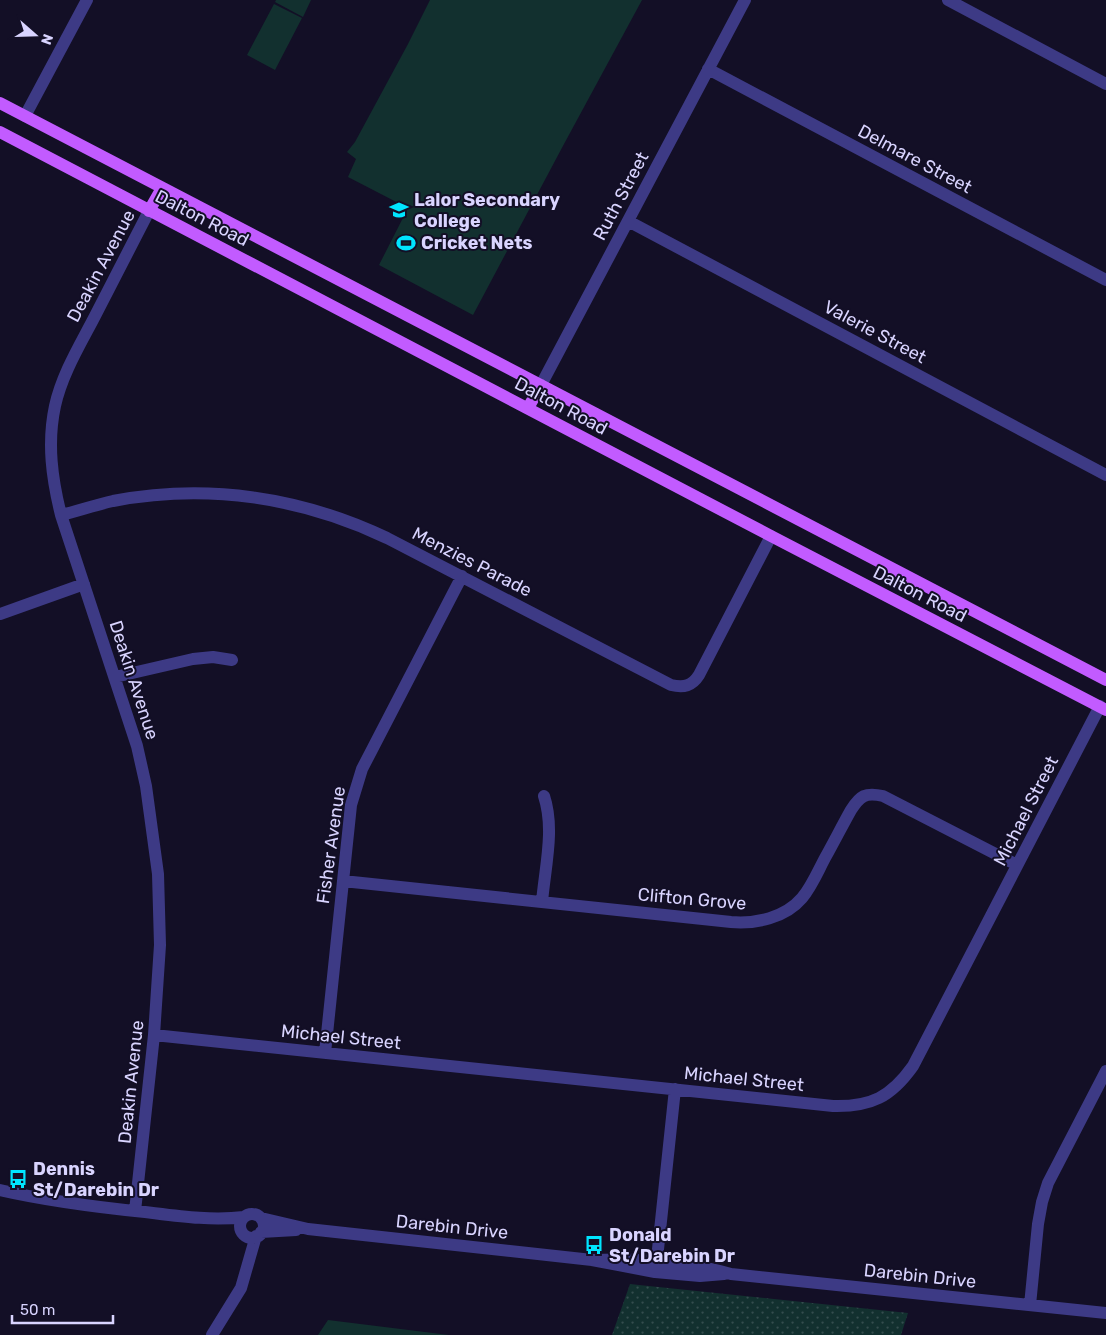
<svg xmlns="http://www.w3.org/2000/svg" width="1106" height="1335" viewBox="0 0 1106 1335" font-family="Rubik,sans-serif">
<defs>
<pattern id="park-dots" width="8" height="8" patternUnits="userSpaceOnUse" patternTransform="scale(1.25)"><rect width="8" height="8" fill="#12302f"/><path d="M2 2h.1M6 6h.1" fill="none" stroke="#344d4e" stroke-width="1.8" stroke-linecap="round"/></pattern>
</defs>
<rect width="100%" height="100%" fill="#130f26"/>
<!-- green -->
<path fill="#12302f" d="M276,0H311L303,17L275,2Z
M430,0H642L564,144L473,315L379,265L408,208L348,177L356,159L347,152L355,142L408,44Z
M274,4L302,18L275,70L247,55Z
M328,1320L449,1335H318Z"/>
<!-- park -->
<path fill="url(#park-dots)" d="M630,1284L639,1285L908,1313L901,1335H612Z"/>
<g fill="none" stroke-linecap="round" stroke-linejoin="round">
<!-- minor -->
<path stroke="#3d3a85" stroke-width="12" d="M948,0L1106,84
M708,69L1106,280
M25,116L87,0
M628,221L1106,475
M541,385L745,0
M61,515C78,511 95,505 113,501C207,483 301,497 387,538L671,685C684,688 692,686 699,675L771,536
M0,614L84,584
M115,677L193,659L213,657L232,660
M343,881L731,922C756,924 785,918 802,898C812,886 818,871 825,858C834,842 842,826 851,810C860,796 865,792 883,796L1017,865
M542,902C545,867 555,829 544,796
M154,1035L833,1106C871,1107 891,1097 913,1066L1100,706
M325,1053L351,805L362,769L462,576
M0,1190C48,1201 96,1207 145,1212C178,1216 211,1221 244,1217
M135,1211L154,1035L160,945L158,874L146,786L137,746L61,515C52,479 47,443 55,406C62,374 80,345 95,316C113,281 131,246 149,211
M240 1226a12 12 0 1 1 24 0a12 12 0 1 1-24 0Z
M261,1218L308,1229L592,1260L655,1272L700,1276L724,1274
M261,1232L296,1230
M592,1260C640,1258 685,1261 731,1274L1106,1313
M656,1268L675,1089
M1030,1305L1038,1224L1042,1202L1048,1183L1106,1071
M212,1335L241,1288L256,1236"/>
<!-- major -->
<path stroke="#c25bff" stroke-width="12" d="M0,103L1106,680
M0,132L771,536L1106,710
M149,211L162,188
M528,408L541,385"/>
</g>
<!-- icons -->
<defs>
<g id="school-bare" transform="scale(1.5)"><path d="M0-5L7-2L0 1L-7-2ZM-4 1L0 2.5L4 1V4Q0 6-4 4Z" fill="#00e5ff" stroke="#130f26" stroke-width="2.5" paint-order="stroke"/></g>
<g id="stadium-bare" transform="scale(1.5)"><path d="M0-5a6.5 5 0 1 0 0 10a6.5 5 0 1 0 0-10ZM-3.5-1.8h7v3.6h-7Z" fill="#00e5ff" stroke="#130f26" stroke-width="2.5" paint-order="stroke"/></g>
<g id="bus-bare" transform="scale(1.5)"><path d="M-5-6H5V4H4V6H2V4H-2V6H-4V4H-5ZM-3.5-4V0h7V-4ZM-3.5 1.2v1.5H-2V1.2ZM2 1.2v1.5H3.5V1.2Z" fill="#00e5ff" stroke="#130f26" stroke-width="2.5" paint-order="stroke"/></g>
</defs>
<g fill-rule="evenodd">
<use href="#school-bare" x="399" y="210"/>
<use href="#stadium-bare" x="406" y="243"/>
<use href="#bus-bare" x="18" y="1179"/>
<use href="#bus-bare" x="594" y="1245"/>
</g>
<g text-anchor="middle" stroke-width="4" stroke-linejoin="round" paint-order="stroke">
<!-- street labels -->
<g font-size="18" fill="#d9d4ff" stroke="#130f26">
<text transform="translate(915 159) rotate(28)" y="6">Delmare Street</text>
<text transform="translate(621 196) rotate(-62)" y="6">Ruth Street</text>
<text transform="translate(202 218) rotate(27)" y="6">Dalton Road</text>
<text transform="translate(101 266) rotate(-62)" y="6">Deakin Avenue</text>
<text transform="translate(875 332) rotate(28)" y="6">Valerie Street</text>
<text transform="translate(561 406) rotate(28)" y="6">Dalton Road</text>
<text transform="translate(472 562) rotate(27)" y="6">Menzies Parade</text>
<text transform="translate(920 594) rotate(27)" y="6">Dalton Road</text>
<text transform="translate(134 680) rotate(72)" y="6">Deakin Avenue</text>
<text transform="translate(1026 811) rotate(-63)" y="6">Michael Street</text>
<text transform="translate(331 845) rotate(-82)" y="6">Fisher Avenue</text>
<text transform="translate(692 899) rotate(5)" y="6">Clifton Grove</text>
<text transform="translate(341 1037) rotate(6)" y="6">Michael Street</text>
<text transform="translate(744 1079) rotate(6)" y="6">Michael Street</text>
<text transform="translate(131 1082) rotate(-84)" y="6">Deakin Avenue</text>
<text transform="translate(452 1227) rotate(6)" y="6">Darebin Drive</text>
<text transform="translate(920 1276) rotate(6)" y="6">Darebin Drive</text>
</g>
<!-- poi labels -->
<g font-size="18" font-weight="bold" fill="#d9d4ff" stroke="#130f26" text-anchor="start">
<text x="414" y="206">Lalor Secondary<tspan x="414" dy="21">College</tspan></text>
<text x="421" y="249">Cricket Nets</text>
<text x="33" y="1175">Dennis<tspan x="33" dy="21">St/Darebin Dr</tspan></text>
<text x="609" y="1241">Donald<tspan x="609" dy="21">St/Darebin Dr</tspan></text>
</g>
</g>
<!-- north arrow -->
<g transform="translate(35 35) rotate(110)" stroke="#130f26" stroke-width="4" paint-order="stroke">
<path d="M0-4L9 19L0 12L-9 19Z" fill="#d9d4ff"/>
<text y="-8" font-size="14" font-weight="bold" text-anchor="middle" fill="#d9d4ff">N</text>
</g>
<!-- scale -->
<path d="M12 1315v8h101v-8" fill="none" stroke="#d9d4ff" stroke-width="2.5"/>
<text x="20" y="1315" font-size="15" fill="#d9d4ff" stroke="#130f26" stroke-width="4" paint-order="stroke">50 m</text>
</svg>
